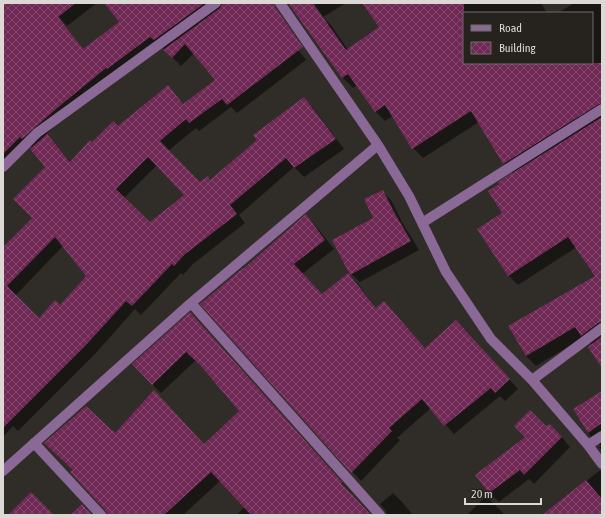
<svg xmlns="http://www.w3.org/2000/svg" width="605" height="518" viewBox="0 0 605 518" font-family="'Asap Condensed',sans-serif">
<defs>
<pattern id="building-cross-hatch" width="8" height="8" patternUnits="userSpaceOnUse"><rect width="8" height="8" fill="#702955"/><path d="M0 0l8 8M0 8l8-8" fill="none" stroke="#84476d"/></pattern>
</defs>
<rect width="100%" height="100%" fill="#302c27"/>
<!-- shadow -->
<path fill="#0007" fill-rule="evenodd" d="M3,3L83,50L120,22L105,3H253L269,14L306,60L237,113L231,107L199,131L196,128L168,151L200,183L211,181L304,99L313,108L344,149L304,177L294,167L239,215L245,223L193,264L183,275L181,273L141,315L135,309L95,354L18,431L13,426L3,437V248L33,218L46,167L30,145L3,173ZM160,45L181,66L194,53L216,80L184,105L167,86L118,127L92,143L71,162L46,134L65,117ZM157,165L186,195L150,223L124,198ZM63,246L88,276L61,306L39,319L15,296Z
M47,3H97L67,26Z
M300,3H346L323,17L331,25L348,50L380,27L363,3H541L547,13H464V63H592V13H558L574,3H602V362L592,345L584,337L536,366L526,356L509,327L597,277L577,247L518,285L508,275L503,214L514,174L504,163L479,122L423,158L413,148L393,116L385,121L376,112L357,85L353,88L343,78Z
M383,192L391,200L402,222L419,250L360,282L351,274L375,218Z
M306,216L315,225L334,249L302,274L322,295L348,274L357,283L377,309L384,302L425,348L465,330L518,389L505,401L500,396L454,434L431,408L397,438L400,440L361,481L202,304L243,270Z
M199,323L350,492L349,493L370,515H236L245,507L221,480L183,515H108L116,434L204,445L241,411L196,360L161,393L152,384Z
M602,392V451L599,447L601,446L590,436L574,410Z
M559,434L570,447L534,484L529,479L499,502L490,493L476,475Z
M599,471H602V515H557L552,508Z
M393,493L402,502L413,515H387L386,511L380,504Z
M486,496L505,515H467Z"/>
<!-- building -->
<path fill="url(#building-cross-hatch)" fill-rule="evenodd" d="M3,3H76L58,17L83,49L119,22L104,3H205L154,40L150,37L107,69L106,68L56,109L22,139L20,137L3,154Z
M222,3H274L275,7L303,47L227,105L222,99L189,123L186,119L160,141L200,182L208,176L210,180L257,140L253,135L304,97L336,139L294,168L286,158L230,205L237,214L184,255L174,266L172,264L132,306L126,301L86,345L3,428V247L32,218L13,199L45,167L30,149L47,134L70,162L90,140L92,142L113,121L118,126L168,85L183,104L215,80L185,44L172,58L163,50L220,8ZM148,157L184,195L150,222L116,189ZM55,237L86,276L60,305L55,300L39,318L7,286Z
M288,3H313L346,50L379,27L362,3H464V63H602V103L599,104L503,164L471,111L412,149L385,105L375,112L348,74L342,78Z
M602,117V322L598,323L581,336L575,327L526,356L508,326L595,276L568,237L508,276L477,229L502,213L488,191L499,184L498,182Z
M383,190L394,212L411,241L350,275L332,240L373,218L364,199Z
M306,214L325,240L294,264L322,294L348,273L376,308L384,301L425,348L456,320L510,379L495,393L491,388L444,426L422,399L389,428L392,431L351,473L200,304L243,268V269Z
M190,312L342,482L341,483L371,515H251L211,472L164,515H107L106,511L70,472L73,470L44,443L86,406L115,433L154,390L204,444L239,411L200,365L186,352L152,385L132,364Z
M602,336V368L588,347Z
M602,391V423L588,433L573,409Z
M530,410L546,426L550,424L562,437L524,475L520,470L489,493L475,475L525,437L514,426Z
M586,480L602,499V515H542Z
M31,492L54,515H8Z
M82,504L92,515H70Z"/>
<g fill="none" stroke-linecap="round" stroke-linejoin="round">
<!-- minor -->
<path stroke="#8a6996" stroke-width="10" d="M280,3L378,145L409,196L446,272L491,339L532,380L588,445L602,464
M3,167L37,133L216,3
M422,223L602,109
M191,303L380,515
M532,380L602,328
M34,443L101,515
M588,445L602,436
M3,471L191,303L378,145"/>
</g>
<!-- border -->
<rect width="605" height="518" fill="none" stroke="#dcd8d5" stroke-width="8"/>
<!-- legend -->
<rect x="463" y="12" width="130" height="52" fill="#26221e" stroke="#6f6b67"/>
<rect x="471" y="25" width="20" height="6" fill="#8a6996" stroke="#6f6b67"/>
<text x="499" y="32" font-size="12" fill="#dcd8d5">Road</text>
<rect x="471" y="42" width="20" height="12" fill="url(#building-cross-hatch)" stroke="#6f6b67"/>
<text x="499" y="52" font-size="12" fill="#dcd8d5">Building</text>
<!-- scale -->
<path d="M465 498v6h76v-6" fill="none" stroke="#dcd8d5" stroke-width="2"/>
<text x="471" y="498" font-size="12" fill="#dcd8d5" stroke="#26221e" stroke-width="3" paint-order="stroke">20 m</text>
</svg>
